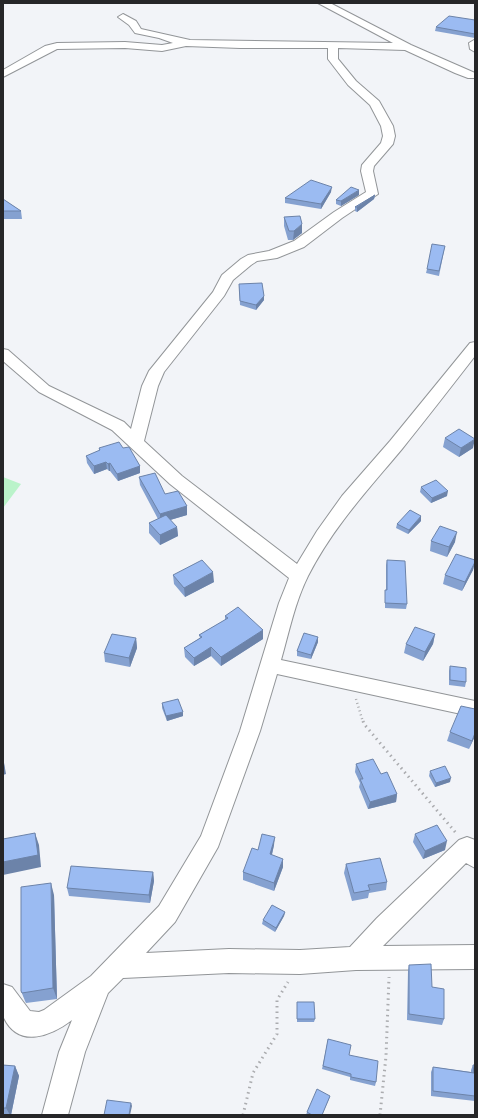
<svg xmlns="http://www.w3.org/2000/svg" width="478" height="1118" viewBox="0 0 478 1118" font-family="Mulish,sans-serif">
<rect width="100%" height="100%" fill="#f2f4f8"/>
<!-- green -->
<path fill="#baf3ca" d="M3,477L21,484L3,508Z"/>
<g fill="none" stroke-linecap="round" stroke-linejoin="round">
<!-- minor casing -->
<g stroke="#929598" stroke-width="2">
<path id="minor" d="M318,3H330L411,45L475,73V78H468L455,73L405,50L338,48V59L356,81L379,101L393,126L395,136L393,144L374,166L373,171L378,194L342,218L304,247L277,258L257,261L251,265L233,280L224,296L164,372L158,386L144,441L182,476L297,564L317,531L342,496L390,441L470,343L475,342V356C451,387 427,418 402,449C367,491 333,527 308,576C295,602 289,632 281,660L475,701V717L277,674L260,731L218,847L175,922L146,953L229,949L300,950L350,947L377,918L459,840L467,837L475,840V868L466,863L383,946L475,945V969L356,970L300,974L229,973L123,978L108,993L85,1052L68,1115H42L59,1052L72,1020C51,1036 19,1049 4,1018C1,1011 3,992 3,984L12,987L30,1011L39,1012L44,1010L91,976L159,906L201,836L240,731L279,603L289,578L170,484L112,430L39,392L3,361V349L8,350L49,386L124,422L131,429L142,386L149,371L213,292L222,275L241,259L248,255L269,251L294,241L334,212L366,192L361,171L362,165L381,143L383,136L381,126L370,105L348,85L328,59V48H240L186,46L162,51L125,48L57,49L3,77V70L45,46L57,43L125,42L162,45L173,43L159,38L135,33L129,25L118,17L123,14L136,21L141,29L190,40L393,43Z
M474,40H475V52L470,49L469,43Z"/>
</g>
<!-- path-far1 -->
<path stroke="#abacaf" stroke-width="2.5" stroke-dasharray="1 3" stroke-linecap="butt" d="M356,699L363,722"/>
<!-- path -->
<path stroke="#abacaf" stroke-width="3" stroke-dasharray="1.5 4" stroke-linecap="butt" d="M363,721L364,724L456,833
M243,1115L253,1073L277,1034V1000L288,982
M380,1115L386,1056L389,977"/>
<!-- minor -->
<use href="#minor" fill="#fff" fill-rule="evenodd"/>
</g>
<!-- wall -->
<path fill="#85a1d0" d="M475,20V38L435,31L436,27Z
M331,192L321,209L285,203V198Z
M359,195L341,206L336,204V200Z
M375,195L374,199L357,212L355,211V207Z
M3,199L21,211L22,219H3Z
M284,217L302,233L293,240H288L284,226Z
M445,246L439,276L426,273L427,269Z
M239,284L264,296V300L256,310L240,305Z
M445,438L473,448L459,457L443,447Z
M99,448H123L140,466V473L118,481L110,471H109L107,469L94,474L87,463L86,456L99,451Z
M139,477L165,494L187,506V515L170,520L177,527L178,536L160,545L149,533V523L158,519L140,485Z
M421,487L447,496L431,503L420,492Z
M421,521L408,534L396,528L397,524Z
M431,541L455,542L447,557L430,551Z
M387,560L407,604L406,609L385,608V590H386V565Z
M475,560L473,570L462,591L443,584L445,575Z
M173,575L214,582L185,597L174,584Z
M225,616L263,630V639L221,666L211,656L194,666L185,657L184,648L200,638L199,635L225,620Z
M435,634L433,644L423,661L404,653L406,644Z
M318,637V642L311,659L297,656V651Z
M136,638L137,648L130,667L105,662L104,653Z
M450,666L466,682L465,687L449,685V671Z
M162,703L183,716L167,721L162,708Z
M475,709V736L469,749L447,741L450,732Z
M356,764L381,774L397,794L396,802L368,809L359,787L360,783L355,772Z
M430,771L450,782L435,787L429,776Z
M415,834L445,850L423,859L413,842Z
M274,845L272,855L283,867L274,891L243,880V872L258,850Z
M346,864L387,882L386,890L369,893L368,898L352,901L344,873Z
M153,872L154,881L150,903L69,896L67,888Z
M54,895L57,999L26,1003L25,1001L21,991Z
M285,912L284,916L275,932L262,924L263,920Z
M409,965L432,987L444,1019L442,1025L407,1020L408,971Z
M297,1002L315,1019L314,1022H297Z
M328,1039L376,1082L375,1086L350,1080V1077L322,1069Z
M3,1065L15,1066L19,1076L11,1115H3Z
M473,1065H475V1101L431,1096V1072L433,1067L471,1072V1070Z
M330,1096L329,1099L322,1115H306L307,1112Z"/>
<!-- shaded-wall -->
<path fill="#6c83a9" d="M332,187L331,192L321,209V204Z
M359,190V195L341,206V201Z
M375,195L374,199L357,212V207Z
M302,224V233L293,240L294,231Z
M264,296V300L256,310V305Z
M475,439L473,448L459,457L461,448Z
M106,462L107,469L94,474V466Z
M110,463V471H109L108,464Z
M140,466V473L118,481L117,474Z
M448,491L447,496L431,503L432,498Z
M187,506V515L160,523V514Z
M421,516V521L408,534L409,530Z
M177,527L178,536L160,545V535Z
M457,532L455,542L447,557L449,547Z
M475,562L473,570L462,591L465,582Z
M213,572L214,582L185,597L184,588Z
M263,630V639L221,666V657Z
M435,634L433,644L423,661L425,652Z
M318,637V642L311,659V655Z
M136,638L137,648L130,667L129,658Z
M211,647V656L194,666V658Z
M183,712V716L167,721L166,716Z
M475,733V736L469,749Z
M3,757L6,774L3,775Z
M451,778L450,782L435,787L436,783Z
M397,794L396,802L368,809L370,802Z
M35,833L39,845L41,867L3,875V862Z
M275,837L274,845L270,862V854Z
M447,841L445,850L423,859L425,851Z
M283,859V867L274,891V883Z
M153,872L154,881L150,903L149,895Z
M51,883L54,895L57,999L53,988Z
M285,912L284,916L275,932L276,928Z
M15,1066L19,1076L11,1115H10L6,1108Z
M131,1103L132,1106L130,1115H129Z"/>
<!-- building -->
<path fill="#9bbbf2" stroke="#6c83a9" d="M449,16L475,20V34L436,27Z
M311,180L332,187L321,204L285,198Z
M351,187L359,190L341,201L336,200Z
M375,195L357,207H355Z
M3,199L21,211H3Z
M300,216L302,224L294,231H289L284,217Z
M432,244L445,246L439,271L427,269Z
M262,283L264,296L256,305L240,301L239,284Z
M459,429L475,439L461,448L445,438Z
M119,442L123,448L129,447L140,466L117,474L110,463L108,464L106,462L94,466L86,456L100,450L99,448Z
M155,473L165,494L178,491L187,506L160,514L139,477Z
M436,480L448,491L432,498L421,487Z
M410,510L421,516L409,530L397,524Z
M166,515L177,527L160,535L149,523Z
M440,526L457,532L449,547L431,541Z
M456,554L475,560V562L465,582L445,575Z
M202,560L213,572L184,588L173,575Z
M387,560L405,561L407,604L385,603V590H387Z
M238,607L263,630L221,657L211,647L194,658L184,648L202,637L199,635L228,618L225,616Z
M415,627L435,634L425,652L406,644Z
M304,633L318,637L311,655L297,651Z
M112,634L136,638L129,658L104,653Z
M450,666L466,668V682L450,680Z
M178,699L183,712L166,716L162,703Z
M461,706L475,709V733L472,741L450,732Z
M373,759L381,774L387,772L397,794L370,802L360,779H363L356,764Z
M3,760L4,768H3Z
M445,766L451,778L436,783L430,771Z
M437,825L447,841L425,851L415,834Z
M35,833L38,855L3,862V839Z
M262,834L275,837L270,854L283,859L274,883L243,872L252,848L258,850Z
M380,858L387,882L368,885L370,890L354,893L346,864Z
M71,866L153,872L149,895L67,888Z
M51,883L53,988L22,993L21,991V887Z
M272,905L285,912L276,928L263,920Z
M431,964L432,987L444,989V1019L409,1014V965Z
M297,1002H314L315,1019H297Z
M328,1039L351,1045L349,1055L378,1061L376,1082L351,1077V1074L323,1066Z
M3,1065L15,1066L6,1108H3Z
M473,1065H475V1096L433,1091V1067L474,1073Z
M317,1089L330,1096L322,1115H312L307,1112Z
M107,1100L131,1103L129,1115H104Z"/>
<!-- border -->
<rect width="478" height="1118" fill="none" stroke="#262628" stroke-width="8"/>
</svg>
